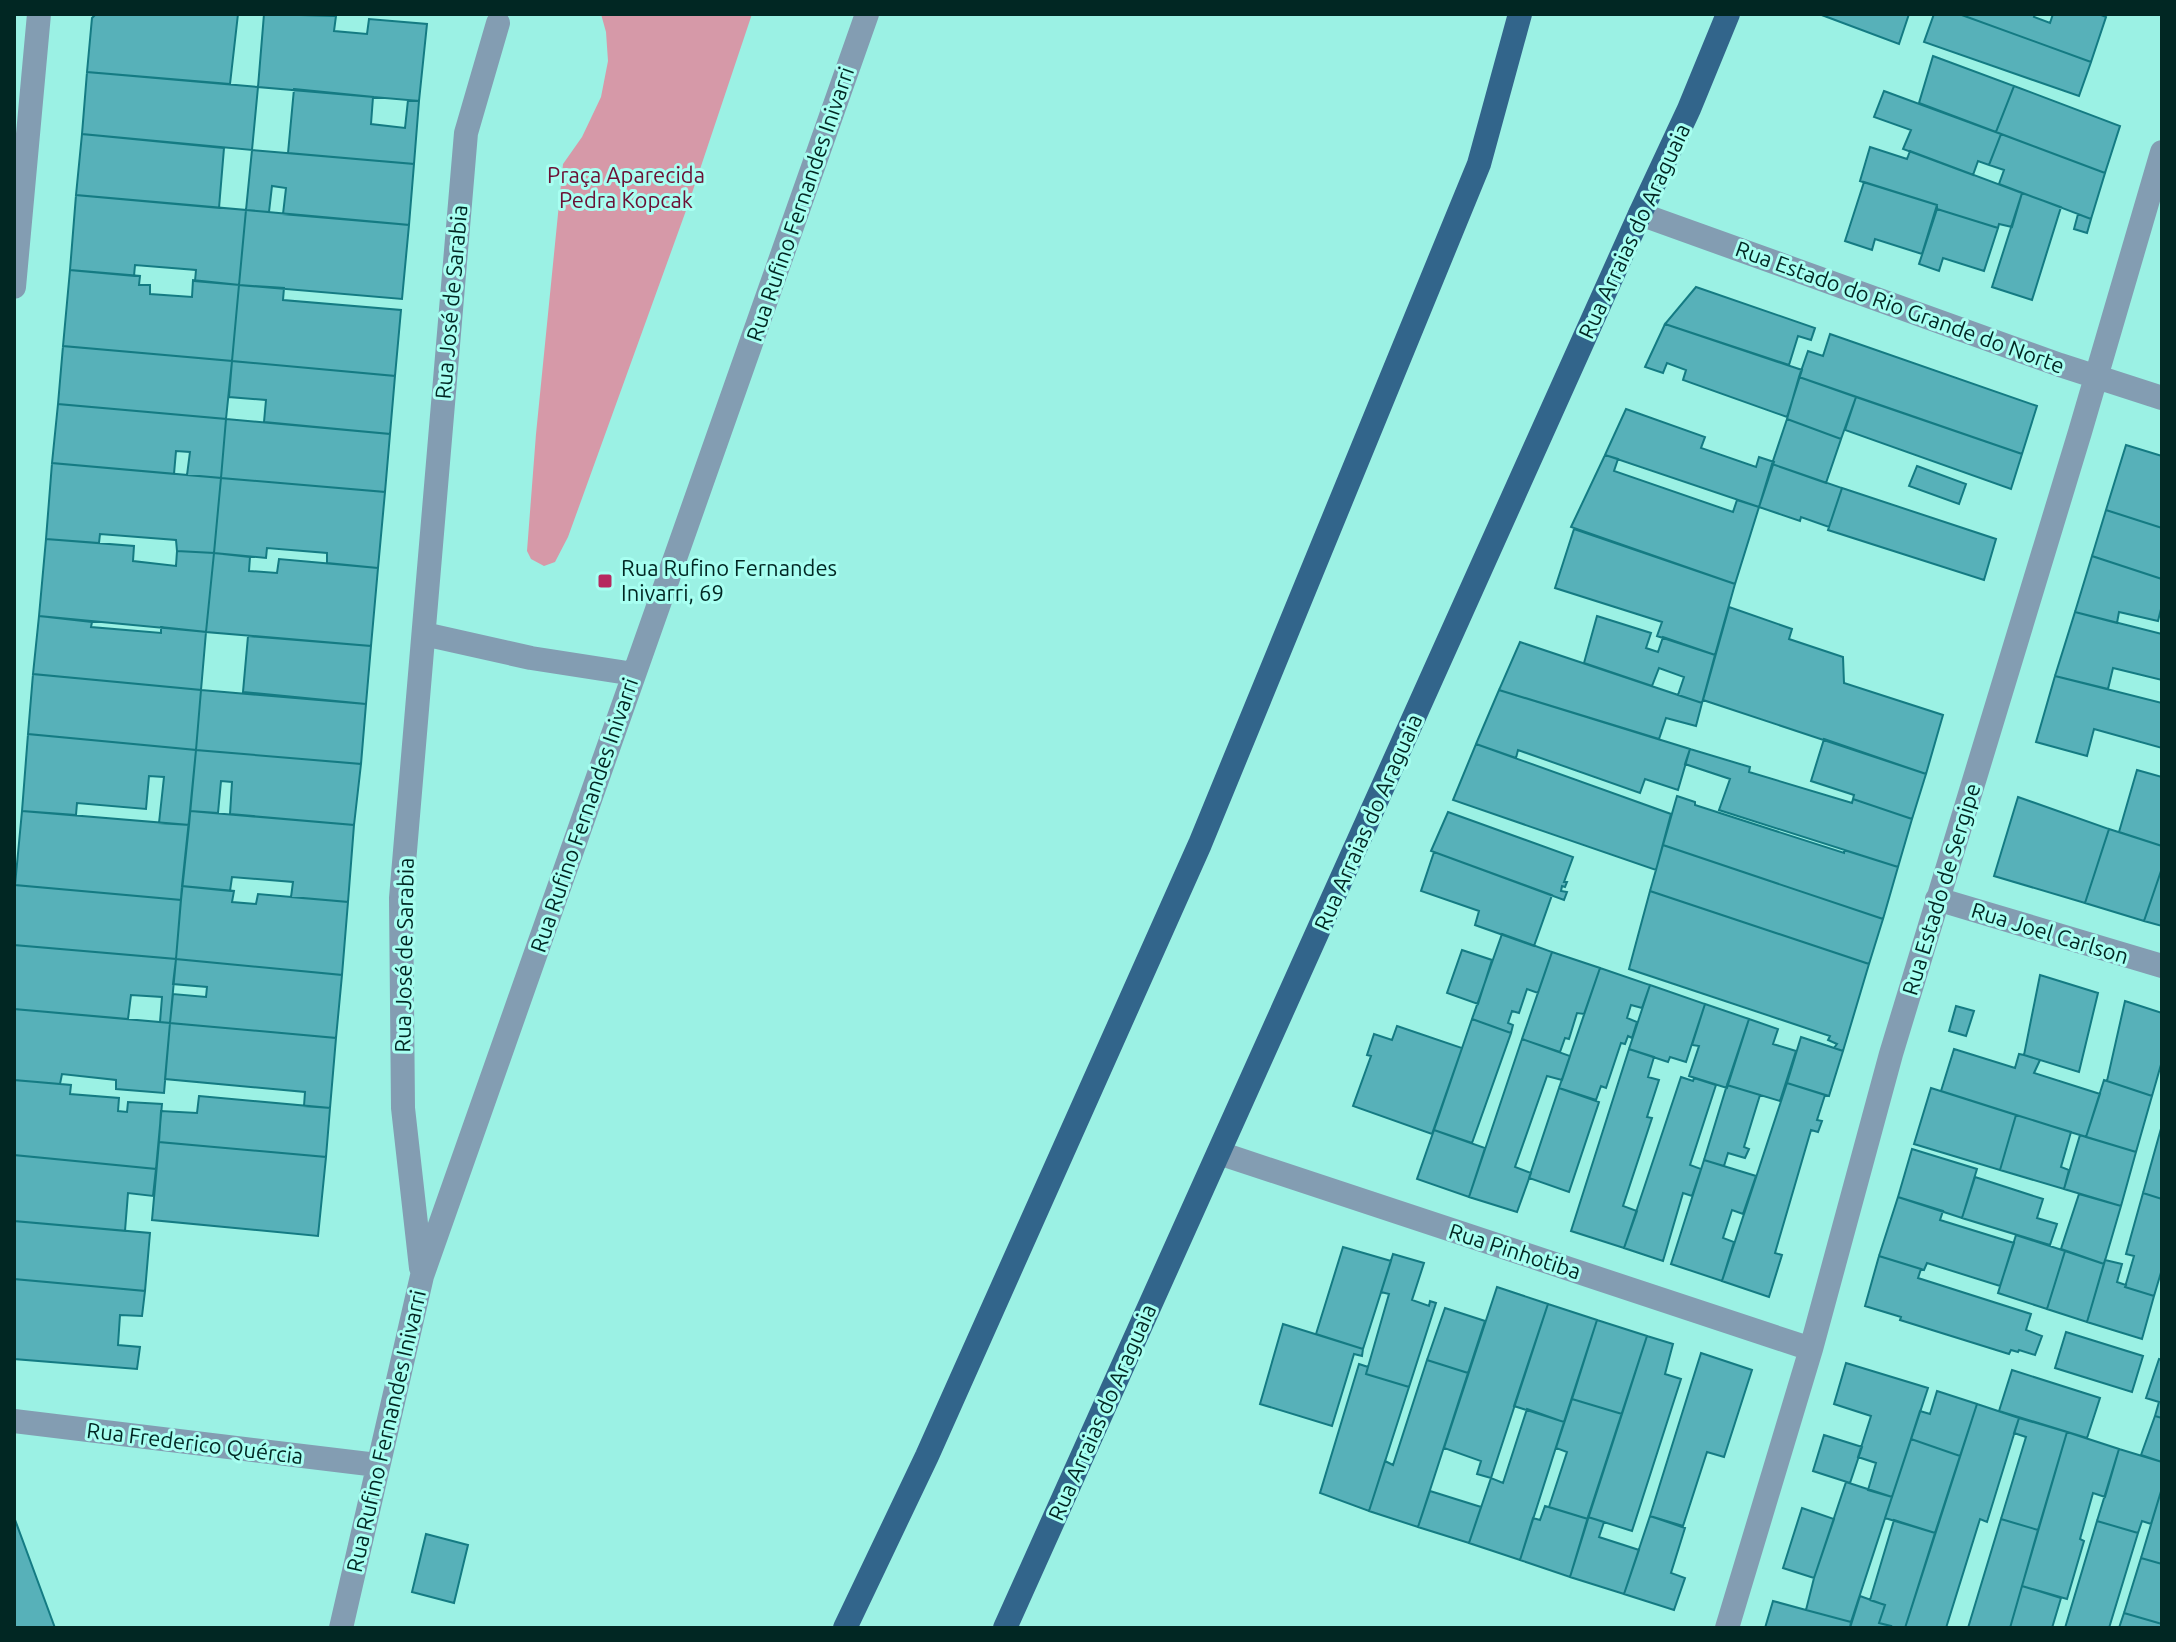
<svg xmlns="http://www.w3.org/2000/svg" width="2176" height="1642" viewBox="0 0 2176 1642" font-family="Ubuntu,sans-serif">
<rect width="100%" height="100%" fill="#9bf1e4"/>
<!-- green -->
<path fill="#d699a8" d="M601,14H752L688,205L568,537L555,562L544,566L531,559L527,551L536,434L563,164L582,137L601,97L608,61L606,32Z"/>
<!-- building -->
<path fill="#57b1b9" stroke="#147b83" stroke-width="2" d="M96,14H238L230,84L87,72L92,18Z
M264,14L336,16L334,31L367,34L369,19L427,24L419,101L258,87Z
M1819,14H1909L1899,44Z
M1934,14H1959L2091,62L2079,96L1924,42Z
M1959,14H2035L2034,17L2050,23L2053,14H2099L2106,17L2091,62Z
M1933,56L2014,86L1996,132L1919,103Z
M87,72L258,87L252,150L82,134Z
M2014,86L2120,126L2105,173L1996,132Z
M294,89L373,97L371,124L405,128L408,100L419,101L414,164L288,153Z
M1884,91L2001,134L1989,165L1978,161L1973,175L1903,149L1911,130L1874,117Z
M82,134L224,148L219,208L76,195Z
M2001,134L2105,173L2091,219L1999,184L2004,170L1989,165Z
M1870,147L1907,159L1910,151L2022,193L2012,227L1999,224L1998,228L1937,209V205L1860,181Z
M252,150L414,164L409,225L283,214L286,188L272,186L269,212L246,210Z
M1864,182L1937,205L1922,254L1875,239L1872,250L1845,241Z
M2022,193L2061,207L2032,300L1992,287Z
M76,195L246,210L239,285L195,281L196,270L135,265L134,276L70,270Z
M1937,209L1998,228L1984,271L1943,258L1939,271L1919,264Z
M246,210L409,225L402,299L239,285Z
M2078,214L2091,219L2087,233L2074,229Z
M70,270L140,276L139,285H150V294L192,297L193,280L239,285L232,361L63,346Z
M239,285L284,288L283,300L401,310L395,376L232,361Z
M1696,287L1815,328L1811,340L1798,336L1789,365L1665,324Z
M1665,324L1802,370L1787,417L1683,380L1686,370L1667,363L1663,373L1645,367Z
M1830,334L2037,406L2022,454L1799,377L1808,351L1823,356Z
M63,346L232,361L226,419L58,404Z
M232,361L395,376L390,434L264,422L266,400L229,397Z
M1799,377L1856,397L1841,439L1787,419Z
M1856,397L2022,454L2011,489L1845,430Z
M58,404L226,419L221,478L187,475L190,452L176,451L174,474L52,463Z
M1626,409L1705,437L1701,448L1756,467L1759,457L1774,462L1759,507L1605,455Z
M226,419L390,434L385,492L221,478Z
M1787,419L1841,439L1826,483L1772,464Z
M2126,445L2162,456V528L2106,510Z
M1605,455L1618,459L1614,471L1733,512L1737,500L1759,507L1735,584L1571,527Z
M52,463L221,478L214,553L177,551L176,540L100,534L99,543L46,539Z
M1772,464L1842,488L1829,527L1801,517L1800,521L1759,507Z
M1917,466L1966,484L1959,504L1909,486Z
M221,478L385,492L378,568L327,563V553L267,548L266,558L214,553Z
M1842,488L1996,539L1984,580L1828,530Z
M2106,510L2162,528V579L2092,556Z
M1574,529L1735,584L1715,655L1657,636L1662,622L1555,588Z
M46,539L134,546L133,561L176,566L177,551L214,553L206,632L39,616Z
M214,553L250,557L249,571L277,573L279,559L378,568L371,646L206,632Z
M2092,556L2162,579V605L2158,621L2119,612L2117,623L2075,612Z
M1729,607L1792,629L1789,639L1843,657L1844,683L1943,715L1926,774L1703,700Z
M2075,612L2162,634V680L2113,668L2108,689L2055,676Z
M39,616L92,622L91,627L161,633V627L206,632L201,690L33,674Z
M1597,616L1651,633L1646,648L1658,652L1663,637L1715,655L1702,703L1678,695L1684,677L1659,668L1652,686L1584,663Z
M248,636L371,646L366,704L243,692Z
M1520,642L1702,703L1696,726L1666,718L1659,739L1499,690Z
M33,674L201,690L196,750L28,734Z
M2055,676L2162,703V748L2094,729L2087,756L2036,742Z
M201,690L366,704L361,764L196,750Z
M1499,690L1690,749L1678,790L1645,779L1640,793L1518,750L1516,758L1476,744Z
M28,734L196,750L189,825L159,823L164,777L149,776L146,809L77,803L76,815L22,811Z
M1824,739L1926,774L1912,819L1853,799L1854,795L1811,781Z
M1476,744L1671,814L1656,870L1453,800Z
M1690,749L1750,767L1749,772L1852,803L1853,799L1912,819L1898,867L1719,810L1730,779L1685,764Z
M196,750L361,764L354,825L230,814L232,782L221,781L218,813L190,811Z
M2137,770L2162,777V846L2119,832Z
M1677,796L1695,802V805L1844,853V850L1898,867L1883,919L1663,845Z
M2018,797L2109,829L2085,903L1994,876Z
M22,811L189,825L181,900L15,885Z
M190,811L354,825L348,902L291,897L293,882L232,877L230,891L182,886Z
M1448,812L1573,857L1564,882H1567L1565,887L1562,886L1561,891L1567,892L1564,900L1431,851Z
M2109,829L2162,846V868L2144,921L2085,903Z
M1663,845L1883,919L1869,964L1650,891Z
M1434,852L1552,895L1534,946L1475,925L1479,911L1421,891Z
M2162,868V926L2144,921Z
M15,885L181,900L176,959L14,945Z
M182,886L234,891L232,902L256,904L258,894L348,902L342,975L176,959Z
M1650,891L1869,964L1843,1051L1834,1048L1837,1044L1828,1040L1830,1036L1629,969Z
M1502,934L1552,952L1538,993L1527,989L1519,1013L1512,1011L1508,1023L1513,1025L1511,1033L1472,1019Z
M14,945L176,959L170,1023L160,1022L162,997L131,995L128,1019L14,1009Z
M1462,950L1492,960L1478,1004L1447,993Z
M1552,952L1600,968L1584,1014L1577,1013L1569,1039L1565,1038L1560,1052L1522,1039Z
M176,959L342,975L336,1038L170,1023L173,994L206,997L207,987L173,984Z
M1600,968L1650,985L1642,1008L1631,1005L1627,1018L1637,1022L1632,1038L1628,1036L1625,1044L1621,1043L1606,1088L1601,1086L1596,1100L1559,1088Z
M2040,975L2098,993L2079,1072L2024,1055Z
M1650,985L1705,1004L1686,1062L1670,1057L1668,1062L1629,1049Z
M2125,1001L2162,1013V1061L2152,1096L2107,1081Z
M1705,1004L1749,1019L1727,1088L1689,1076L1699,1046L1692,1045Z
M1956,1006L1974,1011L1966,1036L1949,1031Z
M14,1009L170,1023L164,1093L116,1089V1080L62,1074L60,1084L14,1080Z
M1472,1019L1511,1033L1472,1143L1434,1130Z
M1749,1019L1778,1029L1773,1044L1796,1051L1780,1101L1727,1085Z
M170,1023L336,1038L330,1108L304,1106L305,1092L165,1079Z
M1397,1026L1462,1048L1432,1134L1353,1106L1371,1056L1367,1055L1374,1034L1392,1040Z
M1801,1037L1843,1051L1829,1096L1787,1083Z
M1522,1039L1570,1056L1562,1080L1547,1076L1515,1167L1531,1173L1517,1212L1469,1197Z
M1629,1049L1654,1057L1648,1077L1659,1080L1647,1117L1652,1118L1623,1206L1637,1211L1624,1248L1571,1231Z
M1954,1049L2015,1068L2019,1054L2024,1055L2040,1060L2034,1073L2100,1094L2086,1137L1941,1091Z
M1681,1077L1693,1081L1694,1078L1716,1085L1690,1165L1701,1169L1692,1196L1683,1193L1663,1261L1624,1248Z
M14,1080L71,1085L70,1094L119,1098L118,1111L127,1112L128,1102L162,1104L156,1169L14,1155Z
M2104,1080L2152,1096L2136,1152L2086,1137Z
M1787,1083L1825,1095L1817,1120L1822,1121L1818,1132L1811,1130L1775,1253L1782,1255L1769,1297L1722,1281Z
M1727,1085L1760,1095L1744,1147L1749,1149L1745,1158L1728,1153L1724,1166L1704,1160Z
M1559,1088L1599,1102L1569,1192L1529,1178Z
M1931,1088L2016,1115L2000,1170L1914,1144Z
M199,1096L330,1108L326,1157L159,1142L161,1111L197,1113Z
M2016,1115L2071,1132L2061,1167L2069,1170L2064,1189L2000,1170Z
M2162,1125V1199L2143,1193Z
M1434,1130L1485,1148L1469,1197L1417,1179Z
M2080,1135L2136,1152L2121,1206L2064,1189Z
M159,1142L326,1157L318,1236L152,1220Z
M1912,1149L1977,1169L1962,1218L1898,1197Z
M14,1155L156,1169L153,1196L128,1193L125,1231L14,1221Z
M1704,1160L1756,1176L1743,1214L1732,1210L1723,1238L1734,1242L1722,1281L1671,1264Z
M1975,1177L2043,1199L2037,1218L2057,1224L2050,1245L1962,1218Z
M2143,1193L2162,1199V1269L2154,1296L2125,1287L2134,1256L2126,1254Z
M2079,1194L2121,1206L2104,1264L2061,1249Z
M1898,1197L1943,1211L1940,1220L2014,1243L2000,1286L1927,1263L1924,1270L1879,1256Z
M14,1221L150,1233L145,1291L14,1279Z
M2016,1235L2065,1251L2047,1309L1998,1293Z
M1343,1247L1391,1261L1363,1349L1316,1334Z
M2065,1251L2104,1264L2087,1322L2047,1309Z
M1393,1254L1424,1263L1412,1300L1429,1306L1430,1301L1436,1303L1409,1387L1366,1374L1389,1294L1381,1292Z
M1879,1256L1921,1269L1918,1278L2031,1314L2026,1330L2042,1336L2035,1355L2019,1350L2018,1352L2011,1350L2009,1354L1900,1320L1901,1317L1865,1306Z
M2105,1260L2122,1264L2117,1282L2126,1285L2125,1287L2154,1296L2142,1339L2087,1322Z
M14,1279L145,1291L142,1316L120,1315L118,1345L140,1347L137,1369L14,1359Z
M1497,1287L1548,1304L1491,1478L1477,1474L1481,1461L1444,1448Z
M1548,1304L1597,1320L1564,1422L1514,1406Z
M1445,1308L1485,1321L1468,1373L1427,1360Z
M1597,1320L1647,1336L1622,1414L1572,1399Z
M1283,1324L1363,1349L1362,1356L1354,1354L1332,1426L1260,1404Z
M2066,1332L2143,1356L2132,1392L2055,1368Z
M1647,1336L1673,1344L1665,1374L1681,1379L1632,1531L1588,1517Z
M1701,1353L1752,1370L1724,1457L1707,1452L1683,1526L1650,1516Z
M2159,1359L2162,1360V1418L2155,1416L2159,1402L2146,1398Z
M1427,1360L1468,1373L1418,1527L1369,1511L1385,1461L1393,1465Z
M1846,1363L1928,1388L1892,1497L1868,1490L1876,1463L1858,1457L1871,1416L1834,1404Z
M1359,1364L1368,1367L1366,1374L1409,1387L1369,1511L1320,1493Z
M2012,1370L2100,1398L2087,1438L1999,1411Z
M1937,1391L1977,1404L1960,1456L1911,1439L1920,1411L1930,1414Z
M1572,1399L1622,1414L1588,1519L1549,1507L1567,1452L1556,1448Z
M1977,1404L2019,1418L1987,1522L1980,1519L1946,1628H1905Z
M1527,1409L1564,1422L1520,1560L1469,1543L1491,1478L1503,1483Z
M2155,1416L2162,1418V1462L2141,1455Z
M2019,1418L2067,1432L2038,1530L2001,1519L2026,1437L2014,1433Z
M2067,1432L2119,1449L2105,1497L2093,1493L2080,1539L2084,1541L2067,1599L2022,1586Z
M1824,1435L1862,1447L1850,1483L1813,1471Z
M1911,1439L1960,1456L1935,1533L1885,1518Z
M2119,1449L2162,1462V1488L2151,1524L2142,1521L2138,1533L2097,1521Z
M1846,1482L1892,1497L1851,1622L1806,1610L1814,1578Z
M2162,1488V1564L2141,1558Z
M1430,1491L1481,1507L1469,1543L1418,1527Z
M1545,1506L1588,1519L1570,1577L1520,1560L1533,1518L1540,1520Z
M1802,1508L1834,1519L1814,1578L1783,1568Z
M1650,1516L1685,1528L1671,1573L1685,1578L1674,1610L1624,1594Z
M14,1517L55,1628H14Z
M1588,1517L1604,1522L1599,1537L1639,1550L1624,1594L1570,1577Z
M2001,1519L2038,1530L2010,1628H1968Z
M1894,1520L1935,1533L1905,1628H1890L1891,1626L1879,1623L1885,1605L1870,1600Z
M2097,1521L2138,1533L2109,1628H2065Z
M426,1534L468,1545L454,1603L412,1592Z
M2141,1558L2162,1564V1624L2124,1613Z
M2022,1586L2061,1598L2052,1628H2010Z
M1860,1596L1885,1605L1879,1623L1891,1626L1890,1628H1850Z
M1773,1601L1806,1610L1851,1622L1850,1628H1765Z
M2124,1613L2162,1624V1628H2119Z"/>
<g fill="none" stroke-linecap="round" stroke-linejoin="round">
<!-- minor -->
<path stroke="#839db2" stroke-width="24" d="M1640,214L2060,365L2162,398
M14,287L39,14
M424,634L531,658L634,674
M1937,899L2162,966
M1219,1153L1811,1349
M421,1268L403,1108L401,898L466,133L498,23
M14,1421L377,1465
M341,1628L422,1276L867,14
M1727,1628L1811,1349L1891,1054L2080,432L2162,152"/>
<!-- major -->
<path stroke="#32658b" stroke-width="24" d="M845,1628L927,1456L1200,844L1479,164L1520,14
M1005,1628L1640,214L1689,109L1728,14"/>
</g>
<!-- markers -->
<rect fill="#b6295f" stroke="#a8fff1" stroke-width="3" x="597" y="573" width="16" height="16" rx="4"/>
<g text-anchor="middle" stroke-width="6" stroke-linejoin="round" paint-order="stroke">
<!-- park labels -->
<g font-size="22" fill="#6c1135" stroke="#a8fff1">
<text x="626" y="183">Praça Aparecida<tspan x="626" dy="25">Pedra Kopcak</tspan></text>
</g>
<!-- street labels -->
<g font-size="22" fill="#012723" stroke="#a8fff1">
<text transform="translate(800 204) rotate(-71)" y="8">Rua Rufino Fernandes Inivarri</text>
<text transform="translate(1634 231) rotate(-65)" y="8">Rua Arraias do Araguaia</text>
<text transform="translate(451 302) rotate(-85)" y="8">Rua José de Sarabia</text>
<text transform="translate(1900 307) rotate(20)" y="8">Rua Estado do Rio Grande do Norte</text>
<text transform="translate(584 815) rotate(-71)" y="8">Rua Rufino Fernandes Inivarri</text>
<text transform="translate(1368 822) rotate(-66)" y="8">Rua Arraias do Araguaia</text>
<text transform="translate(1941 889) rotate(-73)" y="8">Rua Estado de Sergipe</text>
<text transform="translate(2050 933) rotate(17)" y="8">Rua Joel Carlson</text>
<text transform="translate(404 955) rotate(-89)" y="8">Rua José de Sarabia</text>
<text transform="translate(1515 1251) rotate(18)" y="8">Rua Pinhotiba</text>
<text transform="translate(1102 1412) rotate(-66)" y="8">Rua Arraias do Araguaia</text>
<text transform="translate(386 1431) rotate(-77)" y="8">Rua Rufino Fernandes Inivarri</text>
<text transform="translate(195 1443) rotate(7)" y="8">Rua Frederico Quércia</text>
</g>
<!-- poi labels -->
<g font-size="22" fill="#012723" stroke="#a8fff1" text-anchor="start">
<text x="621" y="576">Rua Rufino Fernandes<tspan x="621" dy="25">Inivarri, 69</tspan></text>
</g>
</g>
<!-- border -->
<rect width="2176" height="1642" fill="none" stroke="#012723" stroke-width="32"/>
</svg>
